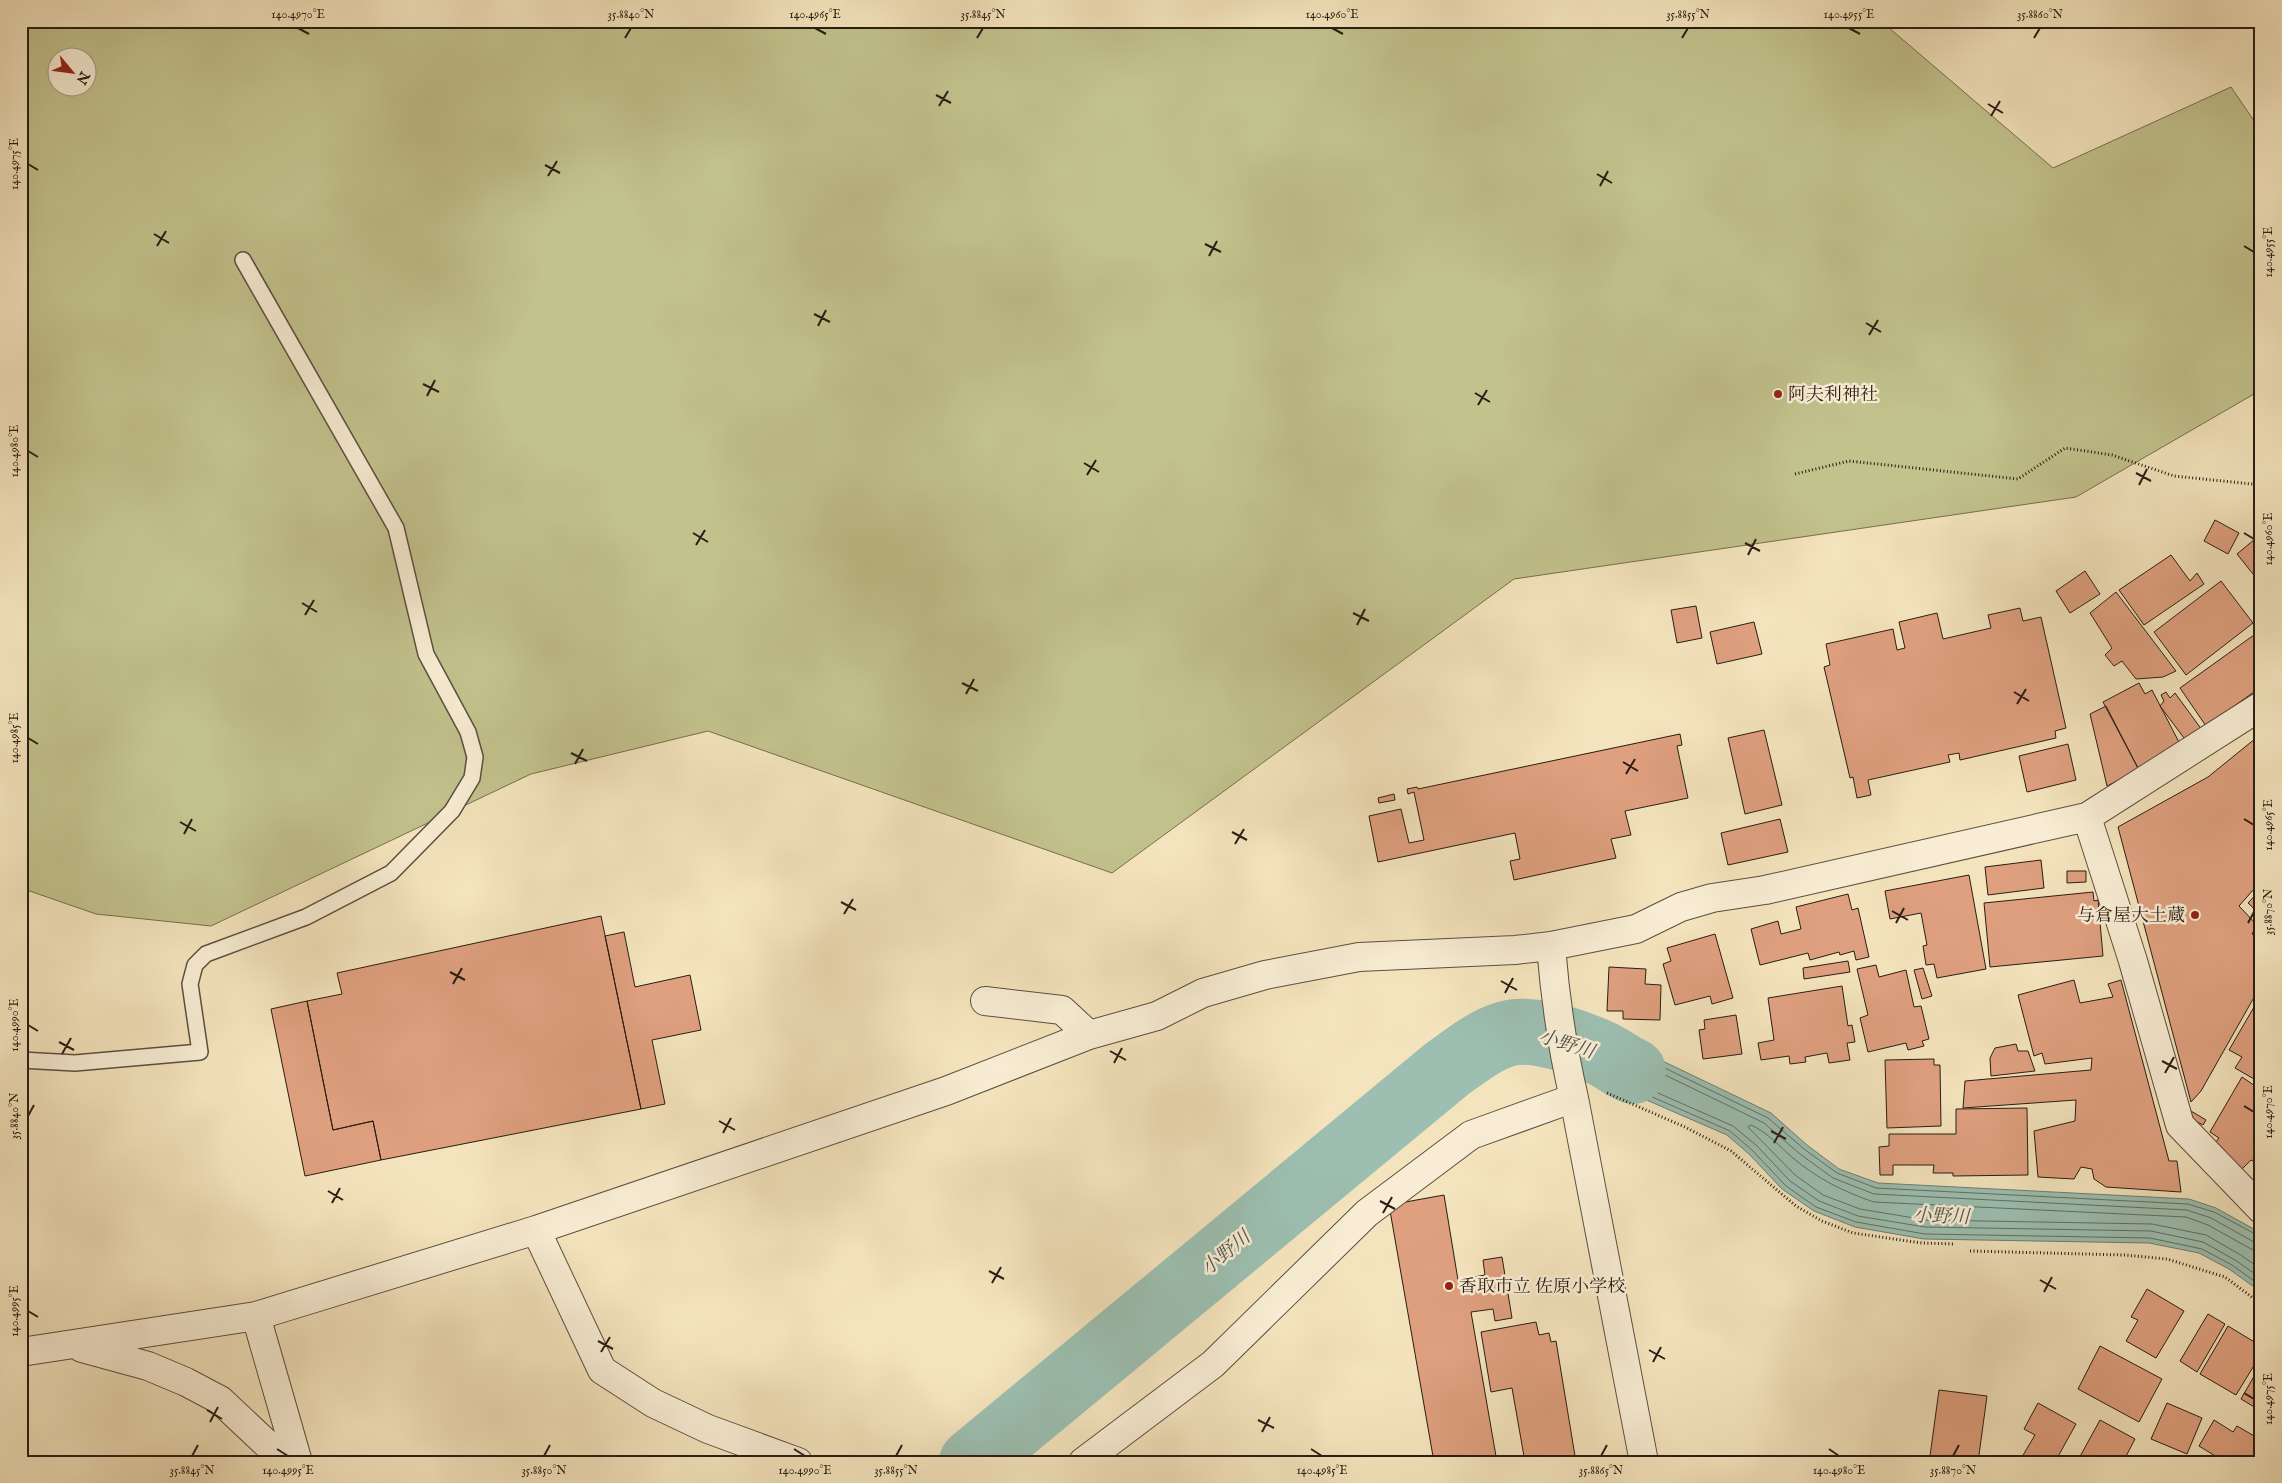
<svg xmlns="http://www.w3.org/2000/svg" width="2282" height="1483" viewBox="0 0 2282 1483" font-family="'IM FELL English','Noto Serif JP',serif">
<rect width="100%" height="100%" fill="#f4e4bd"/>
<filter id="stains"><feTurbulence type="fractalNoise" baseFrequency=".004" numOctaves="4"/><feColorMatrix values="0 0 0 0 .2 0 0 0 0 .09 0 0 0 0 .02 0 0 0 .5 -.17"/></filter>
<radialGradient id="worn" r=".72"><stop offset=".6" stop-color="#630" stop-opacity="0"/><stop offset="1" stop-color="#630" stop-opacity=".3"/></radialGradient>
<!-- green -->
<path fill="#c2c28d" stroke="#766f50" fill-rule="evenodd" d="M21,21H1881L2053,168L2231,87L2261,131V390L2076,497L1514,579L1112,873L708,731L531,774L211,926L96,914L21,888ZM58,58H88V88H58Z"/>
<!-- water -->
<path fill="#9cbfb1" stroke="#6e7e72" d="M1577,1020L1771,1113L1807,1145L1839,1169L1878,1183L2189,1199L2216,1208L2261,1233V1292L2229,1269L2199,1253L2149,1243L1924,1239L1855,1227L1814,1211L1782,1189L1749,1154L1727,1135L1580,1071Z"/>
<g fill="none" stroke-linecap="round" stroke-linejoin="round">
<!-- shore -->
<path stroke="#626e62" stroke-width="1" d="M1599,1052L1648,1075L1649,1078L1646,1079L1599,1059Z
M2261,1237L2214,1212L2188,1204L1876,1188L1837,1173L1804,1149L1768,1118L1586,1030L1583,1031L1586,1068L1730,1131L1753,1151L1786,1186L1816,1207L1856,1222L1925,1234L2150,1238L2202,1249L2232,1265L2261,1286
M2261,1243L2254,1242L2211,1218L2187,1210L1874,1194L1833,1178L1800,1154L1764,1123L1593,1040L1590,1042L1592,1064L1733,1126L1757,1146L1790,1181L1819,1201L1858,1216L1925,1227L2151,1231L2203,1242L2235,1260L2261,1278
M2261,1251L2251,1249L2208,1225L2186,1217L1874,1202C1844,1192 1818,1179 1793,1158C1780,1147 1767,1132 1751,1125L1748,1127L1795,1175L1823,1195L1860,1209L1926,1220L2152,1224L2206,1235L2239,1254L2261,1269"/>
<!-- river -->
<path stroke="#9cbfb1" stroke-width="66" d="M972,1462L1447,1069C1465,1056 1485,1040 1506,1034C1533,1026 1578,1042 1603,1054C1613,1059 1622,1066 1633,1071"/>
</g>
<!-- building -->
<path fill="#dfa07f" stroke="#291c14" d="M2215,520L2239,533L2228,554L2204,541Z
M2261,534V584L2237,554Z
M2171,555L2190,581L2197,573L2204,584L2144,625L2119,590Z
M2085,571L2100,594L2070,613L2056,591Z
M2221,581L2253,623L2186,675L2154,632Z
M2116,592L2176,671L2163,677L2136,679L2122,661L2114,666L2105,655L2112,648L2090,613Z
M1696,606L1702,638L1677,643L1671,610Z
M2020,608L2023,621L2041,617L2066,728L2055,731L2056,738L1960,760L1959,753L1948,755L1950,762L1868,780L1871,795L1857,798L1853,777L1850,778L1824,667L1830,665L1826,644L1893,629L1897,650L1905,648L1899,622L1937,613L1943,639L1991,628L1988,615Z
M1754,622L1762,654L1717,664L1710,632Z
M2261,630V687L2206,726L2180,688Z
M2139,683L2145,694L2152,690L2182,748L2139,770L2103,702Z
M2166,692L2170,698L2175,693L2202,730L2187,742L2160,706L2164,701L2161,695Z
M2106,706L2139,770L2107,786L2090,714Z
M1764,730L1782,805L1745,814L1728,738Z
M1680,734L1682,745L1677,746L1688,798L1625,811L1631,835L1611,839L1616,858L1514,880L1510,861L1520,859L1515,833L1378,862L1369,816L1401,809L1409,843L1424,840L1414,792L1408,794L1407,789L1417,787L1418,789Z
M2261,734V881L2239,906L2257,925L2252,934L2261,941V985L2201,1091L2191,1102L2118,827L2208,777Z
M2068,744L2076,780L2027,792L2019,756Z
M1394,794L1395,800L1379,803L1378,798Z
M1780,819L1788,852L1728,865L1721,833Z
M2041,860L2044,888L1988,895L1985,867Z
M2067,871H2086V882L2067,883Z
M1969,875L1986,969L1937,978L1934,964L1926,965L1923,946L1927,945L1921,913L1890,919L1885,891Z
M2261,889V915L2248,903Z
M2093,892L2094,901L2098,900L2103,956L1990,967L1984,903Z
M1848,894L1852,910L1858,908L1869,957L1856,960L1854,951L1840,955L1839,952L1810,960L1808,953L1760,965L1751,929L1778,921L1781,934L1801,929L1796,907Z
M601,916L641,1109L381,1160L373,1121L333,1130L307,1001L342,994L337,973Z
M624,932L635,987L690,975L701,1030L652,1040L665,1104L641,1109L605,936Z
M1715,934L1733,998L1712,1004L1710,996L1675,1005L1663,964L1671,961L1667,948Z
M1848,961L1850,972L1804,979L1803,968Z
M1876,965L1879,977L1906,970L1914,1007L1921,1006L1929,1039L1922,1041L1924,1046L1908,1050L1906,1043L1868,1052L1860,1018L1868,1015L1857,969Z
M1609,967L1646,969L1645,984L1661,985L1660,1020L1623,1019V1011H1607Z
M1923,968L1932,996L1922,999L1914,970Z
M2074,980L2080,1003L2113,997L2108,984L2121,980L2169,1161H2177L2181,1192L2106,1187L2094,1179L2092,1169L2081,1167L2074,1179L2038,1177L2034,1131L2075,1121L2076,1100L1963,1108L1965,1081L2091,1070L2092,1058L2045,1064L2042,1053L2034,1056L2018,995Z
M1842,986L1848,1026L1852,1025L1855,1042L1847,1043L1850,1060L1829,1063L1827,1053L1805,1057L1806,1062L1790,1064L1789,1056L1761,1060L1758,1043L1774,1040L1768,998Z
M2261,995V1083L2235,1068L2242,1057L2229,1050Z
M307,1001L333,1130L373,1121L381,1160L305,1176L271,1009Z
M1736,1015L1742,1054L1703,1059L1699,1030L1705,1029L1704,1020Z
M2016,1044L2018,1051H2028L2035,1071L1991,1076L1990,1058L1995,1048Z
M1934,1059V1065H1940L1941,1126L1887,1128L1885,1060Z
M2242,1077L2261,1090V1165L2251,1160L2242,1169L2215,1143L2219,1138L2210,1132Z
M2027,1108L2028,1175L1953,1176V1173H1933L1934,1165H1893V1175H1880L1879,1147L1889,1146V1134H1956V1109Z
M2191,1111L2206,1120L2203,1125L2188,1117Z
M1444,1195L1458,1280L1485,1275L1483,1260L1502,1257L1512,1318L1495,1321L1493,1309L1471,1312L1497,1462H1434L1389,1205Z
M2147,1289L2184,1311L2156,1358L2126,1341L2138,1320L2131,1317Z
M2208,1314L2225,1324L2197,1372L2180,1361Z
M1536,1322L1539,1335L1549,1333L1551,1342L1556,1341L1576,1462H1525L1512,1388L1491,1392L1481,1332Z
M2228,1326L2261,1346V1354L2236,1395L2200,1374Z
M2100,1346L2162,1379L2139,1422L2078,1389Z
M2261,1364V1411L2241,1399Z
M1939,1390L1987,1396L1978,1462L1930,1456Z
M2038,1403L2076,1424L2055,1462H2019L2035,1435L2024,1429Z
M2167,1403L2202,1418L2187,1454L2151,1439Z
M2100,1420L2135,1439L2123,1462H2077Z
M2214,1420L2233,1432L2237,1426L2261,1440V1462H2225L2199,1446Z"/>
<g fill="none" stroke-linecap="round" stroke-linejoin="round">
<!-- service casing -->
<g stroke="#5c4e3e" stroke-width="18">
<path id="service" d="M21,1060L75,1063L200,1052L190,984L195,965L206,954L306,917L391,873L452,811L472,778L475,757L468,732L426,654L396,528L243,260"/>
</g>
<!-- minor casing -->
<g stroke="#5c4e3e" stroke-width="30">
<path id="minor" d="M2087,817L2261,706
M985,1001L1062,1010L1089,1035
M536,1230L602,1370L653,1403L708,1429L798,1462
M256,1316L298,1462
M82,1348L148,1366L186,1382L220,1400L286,1462
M21,1352L256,1316L536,1230L946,1091L1089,1035L1157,1016L1203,993L1265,975L1359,957L1515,950L1551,946
M1083,1462L1213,1364L1367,1213L1471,1135L1574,1098
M1644,1462L1574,1098C1562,1047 1555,997 1551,946L1636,929L1681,907L1712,898L1765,890L2087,817L2133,961L2180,1125L2261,1209"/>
</g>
<!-- path -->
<path stroke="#291c14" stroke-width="3" stroke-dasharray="1 2.5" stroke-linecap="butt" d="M1795,474L1849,461L2018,479L2065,448L2112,455L2174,476L2261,485
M1607,1093L1685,1127L1731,1151L1796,1206L1822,1221L1853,1233L1922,1243L1955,1244
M1970,1251L2124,1255L2167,1259L2225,1277L2261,1304"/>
<!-- service -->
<use href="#service" stroke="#f8edd4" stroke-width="15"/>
<!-- minor -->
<use href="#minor" stroke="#f8edd4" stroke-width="28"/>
</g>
<!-- ticks -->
<path fill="none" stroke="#291c14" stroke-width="2" d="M298,28L309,34M815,28L826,34M1332,28L1343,34M1849,28L1860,34M625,38L631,28M977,38L983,28M1682,38L1688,28M2034,38L2040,28M936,95L951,103M1988,104L2003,113M939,106L948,91M1991,116L2000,101M28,164L38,170M545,165L560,173M1597,174L1612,183M548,176L557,161M1600,186L1608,171M154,234L169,243M1205,244L1221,252M157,246L166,231M2244,246L2254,252M1209,256L1217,241M814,314L830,322M1866,323L1881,332M818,326L826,310M1869,335L1878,320M423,384L439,392M1475,393L1490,402M427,396L435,380M1478,405L1487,390M28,451L38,457M1084,463L1099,472M2136,473L2151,481M1087,475L1096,460M2139,485L2147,469M693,533L708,542M2244,533L2254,539M1745,543L1760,551M696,545L705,530M1748,555L1756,539M302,603L317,612M1353,613L1369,621M305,615L314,600M1357,625L1365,609M962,683L978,691M2014,692L2029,701M966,694L974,679M2017,704L2026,689M28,738L38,744M571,753L587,761M1623,762L1638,771M575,764L583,749M1626,774L1635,759M2244,819L2254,825M180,822L196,831M1232,832L1247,840M184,834L192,819M1235,844L1244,829M841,902L856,910M1892,911L1908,920M844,914L853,899M1896,923L1904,908M2248,923L2254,912M450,972L465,980M1501,981L1517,990M453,984L462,968M1505,993L1513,978M28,1025L38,1031M59,1042L74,1050M1110,1051L1126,1060M62,1054L71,1038M2162,1061L2177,1069M1114,1063L1122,1048M2165,1073L2174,1057M2244,1106L2254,1112M28,1116L34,1105M719,1121L735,1130M1771,1131L1786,1139M723,1133L731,1118M1774,1143L1783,1127M328,1191L343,1200M1380,1201L1395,1209M332,1203L340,1188M1383,1213L1392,1197M989,1271L1004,1279M2040,1280L2056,1289M992,1283L1001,1267M2044,1292L2052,1277M28,1311L38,1317M598,1341L613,1349M1649,1350L1665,1359M601,1352L610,1337M1653,1362L1661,1347M2244,1393L2254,1399M207,1410L222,1419M1258,1420L1274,1428M210,1422L218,1407M1262,1432L1270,1417M277,1449L288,1456M794,1449L805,1456M1311,1449L1322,1456M1829,1449L1839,1456M192,1456L198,1445M544,1456L550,1445M896,1456L902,1445M1601,1456L1607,1445M1953,1456L1959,1445"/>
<!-- markers -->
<g fill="#8f2418" stroke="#f8edd4" stroke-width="2">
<circle cx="1778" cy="394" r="5"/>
<circle cx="2195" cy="915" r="5"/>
<circle cx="1449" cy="1286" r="5"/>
</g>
<g text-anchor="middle" stroke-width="5" stroke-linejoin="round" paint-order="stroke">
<!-- poi labels -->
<g font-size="18" fill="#291c14" stroke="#f8edd4" text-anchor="start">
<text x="1788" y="400">阿夫利神社</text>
<text x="2185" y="921" text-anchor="end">与倉屋大土蔵</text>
<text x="1459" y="1292">香取市立 佐原小学校</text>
</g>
<!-- water labels -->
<g font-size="19" font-style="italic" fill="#51554b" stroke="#f8edd4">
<text transform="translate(1567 1043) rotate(17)" y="7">小野川</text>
<text transform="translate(1941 1215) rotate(2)" y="7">小野川</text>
<text transform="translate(1225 1252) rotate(-40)" y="7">小野川</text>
</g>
</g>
<!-- margin -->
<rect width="2282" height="1483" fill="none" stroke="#f4e4bd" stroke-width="55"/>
<!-- north arrow -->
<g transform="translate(72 72) rotate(119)"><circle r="24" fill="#f8edd4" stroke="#a59987"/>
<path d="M0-4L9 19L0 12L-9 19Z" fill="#8f2418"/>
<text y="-8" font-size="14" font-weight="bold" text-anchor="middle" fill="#291c14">N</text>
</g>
<rect x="28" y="28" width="2226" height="1428" fill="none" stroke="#291c14" stroke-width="2"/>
<g font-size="12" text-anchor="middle" fill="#291c14">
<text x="298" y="18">140.4970°E</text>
<text x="631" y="18">35.8840°N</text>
<text x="815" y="18">140.4965°E</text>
<text x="983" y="18">35.8845°N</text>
<text x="1332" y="18">140.4960°E</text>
<text x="1688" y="18">35.8855°N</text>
<text x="1849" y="18">140.4955°E</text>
<text x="2040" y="18">35.8860°N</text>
<text transform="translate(14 164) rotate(-90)" y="4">140.4975°E</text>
<text transform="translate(2268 252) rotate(-90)" y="4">140.4955°E</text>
<text transform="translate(14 451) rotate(-90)" y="4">140.4980°E</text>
<text transform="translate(2268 539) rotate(-90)" y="4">140.4960°E</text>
<text transform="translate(14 738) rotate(-90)" y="4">140.4985°E</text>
<text transform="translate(2268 825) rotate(-90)" y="4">140.4965°E</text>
<text transform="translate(2268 912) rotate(-90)" y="4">35.8870°N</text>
<text transform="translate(14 1025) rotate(-90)" y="4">140.4990°E</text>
<text transform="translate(2268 1112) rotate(-90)" y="4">140.4970°E</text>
<text transform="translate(14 1116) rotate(-90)" y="4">35.8840°N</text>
<text transform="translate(14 1311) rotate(-90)" y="4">140.4995°E</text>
<text transform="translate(2268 1399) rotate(-90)" y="4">140.4975°E</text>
<text x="192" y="1474">35.8845°N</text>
<text x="288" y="1474">140.4995°E</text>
<text x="544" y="1474">35.8850°N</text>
<text x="805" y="1474">140.4990°E</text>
<text x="896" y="1474">35.8855°N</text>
<text x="1322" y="1474">140.4985°E</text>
<text x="1601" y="1474">35.8865°N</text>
<text x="1839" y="1474">140.4980°E</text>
<text x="1953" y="1474">35.8870°N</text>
</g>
<rect width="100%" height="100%" filter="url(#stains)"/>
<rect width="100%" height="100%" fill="url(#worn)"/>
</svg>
